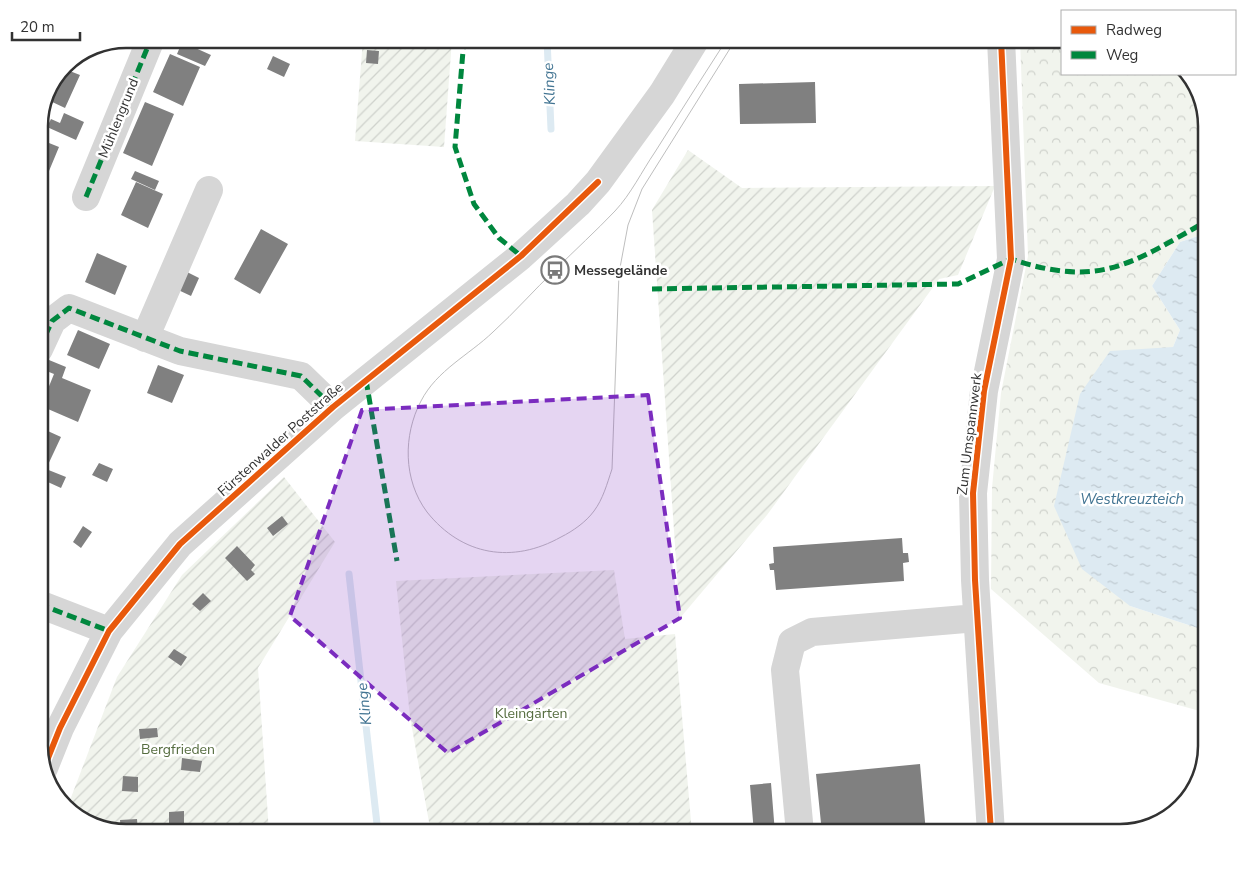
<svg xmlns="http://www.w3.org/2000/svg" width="1246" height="872" viewBox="0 0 1246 872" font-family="'Nunito Sans',sans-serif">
<defs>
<pattern id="forest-crowns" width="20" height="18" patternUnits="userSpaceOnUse" patternTransform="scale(1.25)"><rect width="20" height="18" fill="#f1f4ed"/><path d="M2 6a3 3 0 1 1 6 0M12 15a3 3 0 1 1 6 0" fill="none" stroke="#cfd2cc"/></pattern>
<pattern id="garden-furrows" width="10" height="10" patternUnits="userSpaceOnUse" patternTransform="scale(1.25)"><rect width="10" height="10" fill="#f1f4ed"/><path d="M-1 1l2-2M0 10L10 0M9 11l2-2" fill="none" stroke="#cfd2cc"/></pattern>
<pattern id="water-ripples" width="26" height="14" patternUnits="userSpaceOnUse" patternTransform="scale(1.25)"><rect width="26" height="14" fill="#ddeaf2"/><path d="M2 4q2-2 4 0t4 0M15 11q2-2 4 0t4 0" fill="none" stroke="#bec9d0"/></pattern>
</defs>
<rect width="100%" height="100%" fill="#fff"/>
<!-- forest -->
<path fill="url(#forest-crowns)" d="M1020,39H1062V74H1187L1198,87L1207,125V233L1180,242L1152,286L1180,330L1173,347L1130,606L1207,631V713L1099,683L991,589L992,488L1001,393L1028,256Z"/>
<!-- garden -->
<path fill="url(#garden-furrows)" d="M363,39H452L444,147L355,141Z
M688,150L742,188L995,186L958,275L939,279L767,515L680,618L652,210Z
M284,477L335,542L258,668L269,833H125L77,819L67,808L117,677L182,575Z
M614,570L625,639L675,634L692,833H431L410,717L396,581Z"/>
<!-- water -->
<path fill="url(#water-ripples)" d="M1207,233V631L1130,606L1082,569L1054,506L1080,394L1110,351L1173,347L1180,330L1152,286L1180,242Z"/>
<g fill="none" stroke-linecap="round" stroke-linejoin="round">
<!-- stream -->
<path stroke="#ddeaf2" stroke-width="7" d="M547,39L551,129
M349,574L378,833"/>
</g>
<!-- building -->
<path fill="#808080" d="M182,42L211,55L205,66L177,54Z
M367,50L379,51L378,64L366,63Z
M170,54L200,67L183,106L153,92Z
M273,56L290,64L284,77L267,69Z
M62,68L80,75L65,108L48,100Z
M815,82L816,123L740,124L739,84Z
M145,102L174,114L152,166L123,153Z
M64,113L84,122L76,140L47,127L51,119L60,123Z
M39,139L59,147L49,171L39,167Z
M135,171L159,181L155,190L131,179Z
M136,182L163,194L148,228L121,215Z
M261,229L288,244L260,294L234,279Z
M97,253L127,266L115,295L85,282Z
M183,270L199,278L191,296L174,288Z
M78,330L110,344L99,369L67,355Z
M49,360L66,367L62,378L91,390L78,422L41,406L54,374L44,370Z
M158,365L184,375L172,403L147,393Z
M39,427L61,437L46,469L66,477L61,488L39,478Z
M99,463L113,469L107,482L92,475Z
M282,516L288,524L273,536L267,528Z
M83,526L92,532L81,548L73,542Z
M902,538L903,553H908L909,562L903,563L904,581L776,590L774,570H770L769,564L774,563L773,547Z
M237,546L255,565L251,570L255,574L247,581L225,558Z
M203,593L211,601L200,611L192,604Z
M174,649L187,657L181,666L168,657Z
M157,728L158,737L140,739L139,729Z
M182,758L202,761L200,772L181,770Z
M920,764L926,833H822L816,774Z
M123,776L138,777V792L122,791Z
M771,783L775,833H754L750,785Z
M184,811V824L169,825V812Z
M137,819L138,832H121L120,820Z"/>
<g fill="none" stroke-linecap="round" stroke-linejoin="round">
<!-- minor -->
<path stroke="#d6d6d6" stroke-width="28" d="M86,197L151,39
M145,338L209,190
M39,349L52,321L69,308L180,351L301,376L333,407
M39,604L109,631
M44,768L60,728L109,631L180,544L333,407L521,256L578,204L598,182L662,94L696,39
M800,833L785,670L792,642L812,632L977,618
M991,833L975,580L973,493L984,391L1011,259L1001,39"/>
<!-- tram -->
<path stroke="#bebebe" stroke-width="1" d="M727,39C703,76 679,114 655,152C642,171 631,194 615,211C596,231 575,250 555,270C534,290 515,312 493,332C469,355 437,370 421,401C403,435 403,480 427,512C462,556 513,564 561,537C573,531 586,522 594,511C603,499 607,484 612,469L619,273L628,225L642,189L736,39"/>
<!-- quiet -->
<path stroke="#00873e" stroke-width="5" stroke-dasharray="10 5" stroke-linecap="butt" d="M464,39L455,147L474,204L499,238L521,256
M86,197L151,39
M652,289L958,284L1011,259C1100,289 1132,263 1207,221
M39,349L52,321L69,308L180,351L301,376L333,407
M366,380L397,561
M39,604L109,631"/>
<!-- cycleway casing -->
<g stroke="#fff" stroke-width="9">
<path id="cycleway" d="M44,768L60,728L109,631L180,544L333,407L521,256L598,182
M991,833L975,580L973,493L984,391L1011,259L1001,39"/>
</g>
<!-- cycleway -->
<use href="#cycleway" stroke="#e8590c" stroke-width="6"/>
</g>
<!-- marked area -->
<path fill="#7b2cbf" fill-opacity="0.2" stroke="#7b2cbf" stroke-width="4" stroke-dasharray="10 6" stroke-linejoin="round" d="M648,395L680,618L448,753L290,616L362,410Z"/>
<!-- icons -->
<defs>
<g id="bus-ring" transform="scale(1.4375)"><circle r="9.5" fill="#fff" stroke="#7a7a7a" stroke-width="1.5"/><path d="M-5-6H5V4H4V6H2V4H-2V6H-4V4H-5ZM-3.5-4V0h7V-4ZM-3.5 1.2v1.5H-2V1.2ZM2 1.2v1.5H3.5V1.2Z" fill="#7a7a7a"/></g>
</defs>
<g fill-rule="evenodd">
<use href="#bus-ring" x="555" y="270"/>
</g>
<g text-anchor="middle" stroke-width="5" stroke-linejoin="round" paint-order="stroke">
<!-- street labels -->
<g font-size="14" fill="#323232" stroke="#fff">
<text transform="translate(118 118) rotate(-68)" y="5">Mühlengrund</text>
<text transform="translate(969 434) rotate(-83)" y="5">Zum Umspannwerk</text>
<text transform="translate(280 439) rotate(-42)" y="5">Fürstenwalder Poststraße</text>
</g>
<!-- poi labels -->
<g font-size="14" font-weight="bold" fill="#323232" stroke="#fff" text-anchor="start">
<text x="574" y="275">Messegelände</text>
</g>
<!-- park labels -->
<g font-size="14" fill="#566d40" stroke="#fff">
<text x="531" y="718">Kleingärten</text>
<text x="178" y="754">Bergfrieden</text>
</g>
<!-- water labels -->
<g font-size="15" font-style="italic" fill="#427492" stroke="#fff">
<text transform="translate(549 84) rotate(-93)" y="5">Klinge</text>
<text x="1132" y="504">Westkreuzteich</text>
<text transform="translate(364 704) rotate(-96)" y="5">Klinge</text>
</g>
</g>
<!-- crop -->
<path d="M0 0H1246V872H0ZM126 48H1120A78 78 0 0 1 1198 126V746A78 78 0 0 1 1120 824H126A78 78 0 0 1 48 746V126A78 78 0 0 1 126 48Z" fill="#fff" fill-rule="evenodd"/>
<path fill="none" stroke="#323232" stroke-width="2.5" d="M126 48H1120A78 78 0 0 1 1198 126V746A78 78 0 0 1 1120 824H126A78 78 0 0 1 48 746V126A78 78 0 0 1 126 48Z"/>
<!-- legend -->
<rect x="1061" y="10" width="175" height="65" fill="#ffffff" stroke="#adadad"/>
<rect x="1071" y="26" width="25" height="8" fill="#e8590c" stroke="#adadad"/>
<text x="1106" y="35" font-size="15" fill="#323232">Radweg</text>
<rect x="1071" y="51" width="25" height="8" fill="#00873e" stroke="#adadad"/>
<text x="1106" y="60" font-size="15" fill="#323232">Weg</text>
<!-- scale -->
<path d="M12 32v8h68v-8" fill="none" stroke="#323232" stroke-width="2.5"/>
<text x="20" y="32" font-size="15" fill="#323232" stroke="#ffffff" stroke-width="4" paint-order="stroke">20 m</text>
</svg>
